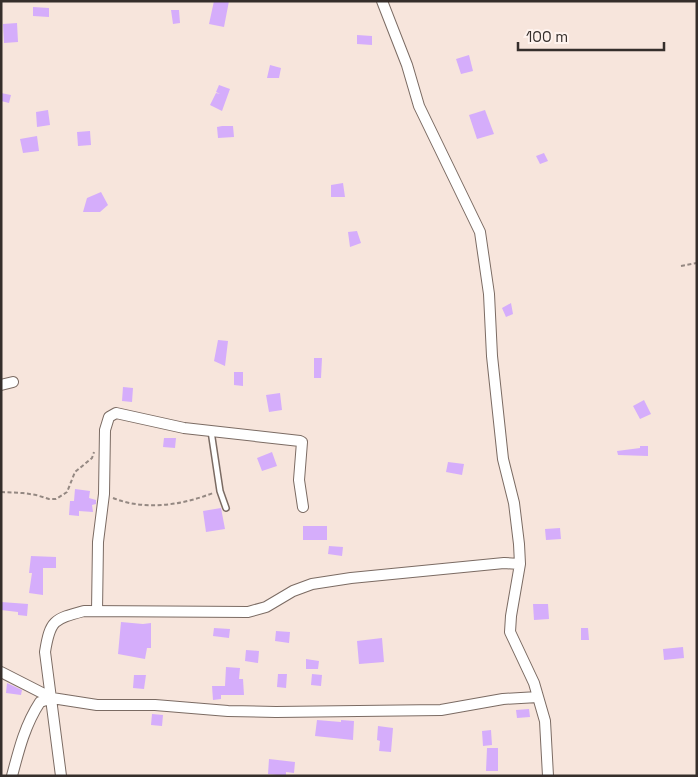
<svg xmlns="http://www.w3.org/2000/svg" width="698" height="777" viewBox="0 0 698 777" font-family="'Space Grotesk',sans-serif">
<rect width="100%" height="100%" fill="#f7e5dc"/>
<!-- building -->
<path fill="#d5adfb" d="M214,1H229L224,27L209,24Z
M33,7L49,8V17L33,16Z
M171,10H179L180,23L173,24Z
M17,23L18,42L4,43L3,24Z
M357,35L372,36V45L357,44Z
M469,55L473,71L461,74L456,59Z
M270,65L281,68L279,78H267Z
M219,85L230,89L222,111L210,105L216,93L220,94L216,92Z
M1,93L11,95L9,103L1,101Z
M48,110L50,125L37,127L36,112Z
M485,110L494,134L477,139L469,115Z
M222,126H233L234,137L218,138L217,127Z
M90,131L91,145L78,146L77,132Z
M37,136L39,151L23,153L20,139Z
M544,153L548,161L540,164L536,156Z
M343,183L345,197H331V185Z
M101,192L108,205L100,212H83L87,198Z
M357,231L361,243L350,247L348,232Z
M511,303L513,314L506,317L502,308Z
M218,340L228,341L225,366L214,361Z
M314,358H322L321,378H314Z
M234,372H243V386L234,385Z
M123,387L133,388L132,402L122,401Z
M280,393L282,410L269,412L266,395Z
M644,400L651,414L640,419L633,406Z
M164,438H176L175,448L163,447Z
M640,446H648V456L618,455L617,451L640,448Z
M272,452L277,466L262,471L257,458Z
M448,462L464,464L462,475L446,472Z
M75,489L90,491L89,498L96,500V504L92,505L93,512L79,511V516L69,515L70,501H74Z
M221,508L225,529L206,532L203,511Z
M303,526H327V540H303Z
M560,528L561,539L546,540L545,529Z
M329,546L343,547L342,556L328,554Z
M31,556L56,557V568H43V595L29,593L32,573H29Z
M1,602L28,604L27,616L18,615V612L1,610Z
M533,604H548L549,619L534,620Z
M121,622L143,624L151,623V648H147L145,659L118,654Z
M214,628L230,629L229,638L213,636Z
M581,628H588L589,640H581Z
M276,631L290,632L289,643L275,641Z
M382,638L384,662L359,664L357,641Z
M683,647L684,658L664,660L663,649Z
M246,650L259,651L258,663L245,661Z
M306,659L319,661L318,669H306Z
M226,667L240,668L239,679H243L244,695H221V699L213,700L212,686H225Z
M278,674H287L286,688L277,687Z
M312,674L322,675L321,686L311,685Z
M134,675H146L144,689L133,688Z
M7,683L22,690L21,695L6,693Z
M529,709L530,717L517,718L516,710Z
M152,714L163,715L162,726L151,725Z
M317,720L341,722V720L354,721L353,740L315,736Z
M378,726L393,728L391,752L379,751L380,741L377,740Z
M491,730L492,745L483,746L482,731Z
M487,748H498V771H486Z
M269,759L295,762L294,773L286,772V776L268,774Z"/>
<g fill="none" stroke-linecap="round" stroke-linejoin="round">
<!-- service casing -->
<g stroke="#7b6b63" stroke-width="8">
<path id="service" d="M211,431L220,491L226,508"/>
</g>
<!-- minor casing -->
<g stroke="#7b6b63" stroke-width="12">
<path id="minor" d="M382,1L407,65L419,106L480,232L489,294L492,356L503,459L514,503L519,544L520,564L511,616L510,632L534,683L545,721L548,776
M1,385L13,382
M97,611L98,542L104,494L105,430L109,417L116,413L184,428L300,441L302,442L299,480L303,507
M1,672L52,698
M12,776C19,749 25,725 40,702L52,698L97,705H155L228,711L276,712L441,710L503,699L538,697
M61,776L45,652C50,620 54,619 84,611L248,612L266,607L293,591L312,584L351,578L504,563L520,564"/>
</g>
<!-- path -->
<path stroke="#948882" stroke-width="2" stroke-dasharray="4 2.5" stroke-linecap="butt" d="M681,266L697,263
M1,492L23,493L36,495L49,499H56L67,492L75,472L92,458L94,452
M113,498C145,511 182,505 213,493"/>
<!-- service -->
<use href="#service" stroke="#fff" stroke-width="5"/>
<!-- minor -->
<use href="#minor" stroke="#fff" stroke-width="10"/>
</g>
<!-- border -->
<rect width="698" height="777" fill="none" stroke="#352e2b" stroke-width="5"/>
<!-- scale -->
<path d="M518 42v8h146v-8" fill="none" stroke="#352e2b" stroke-width="2.5"/>
<text x="526" y="42" font-size="15" fill="#352e2b" stroke="#fff3ee" stroke-width="4" paint-order="stroke">100 m</text>
</svg>
